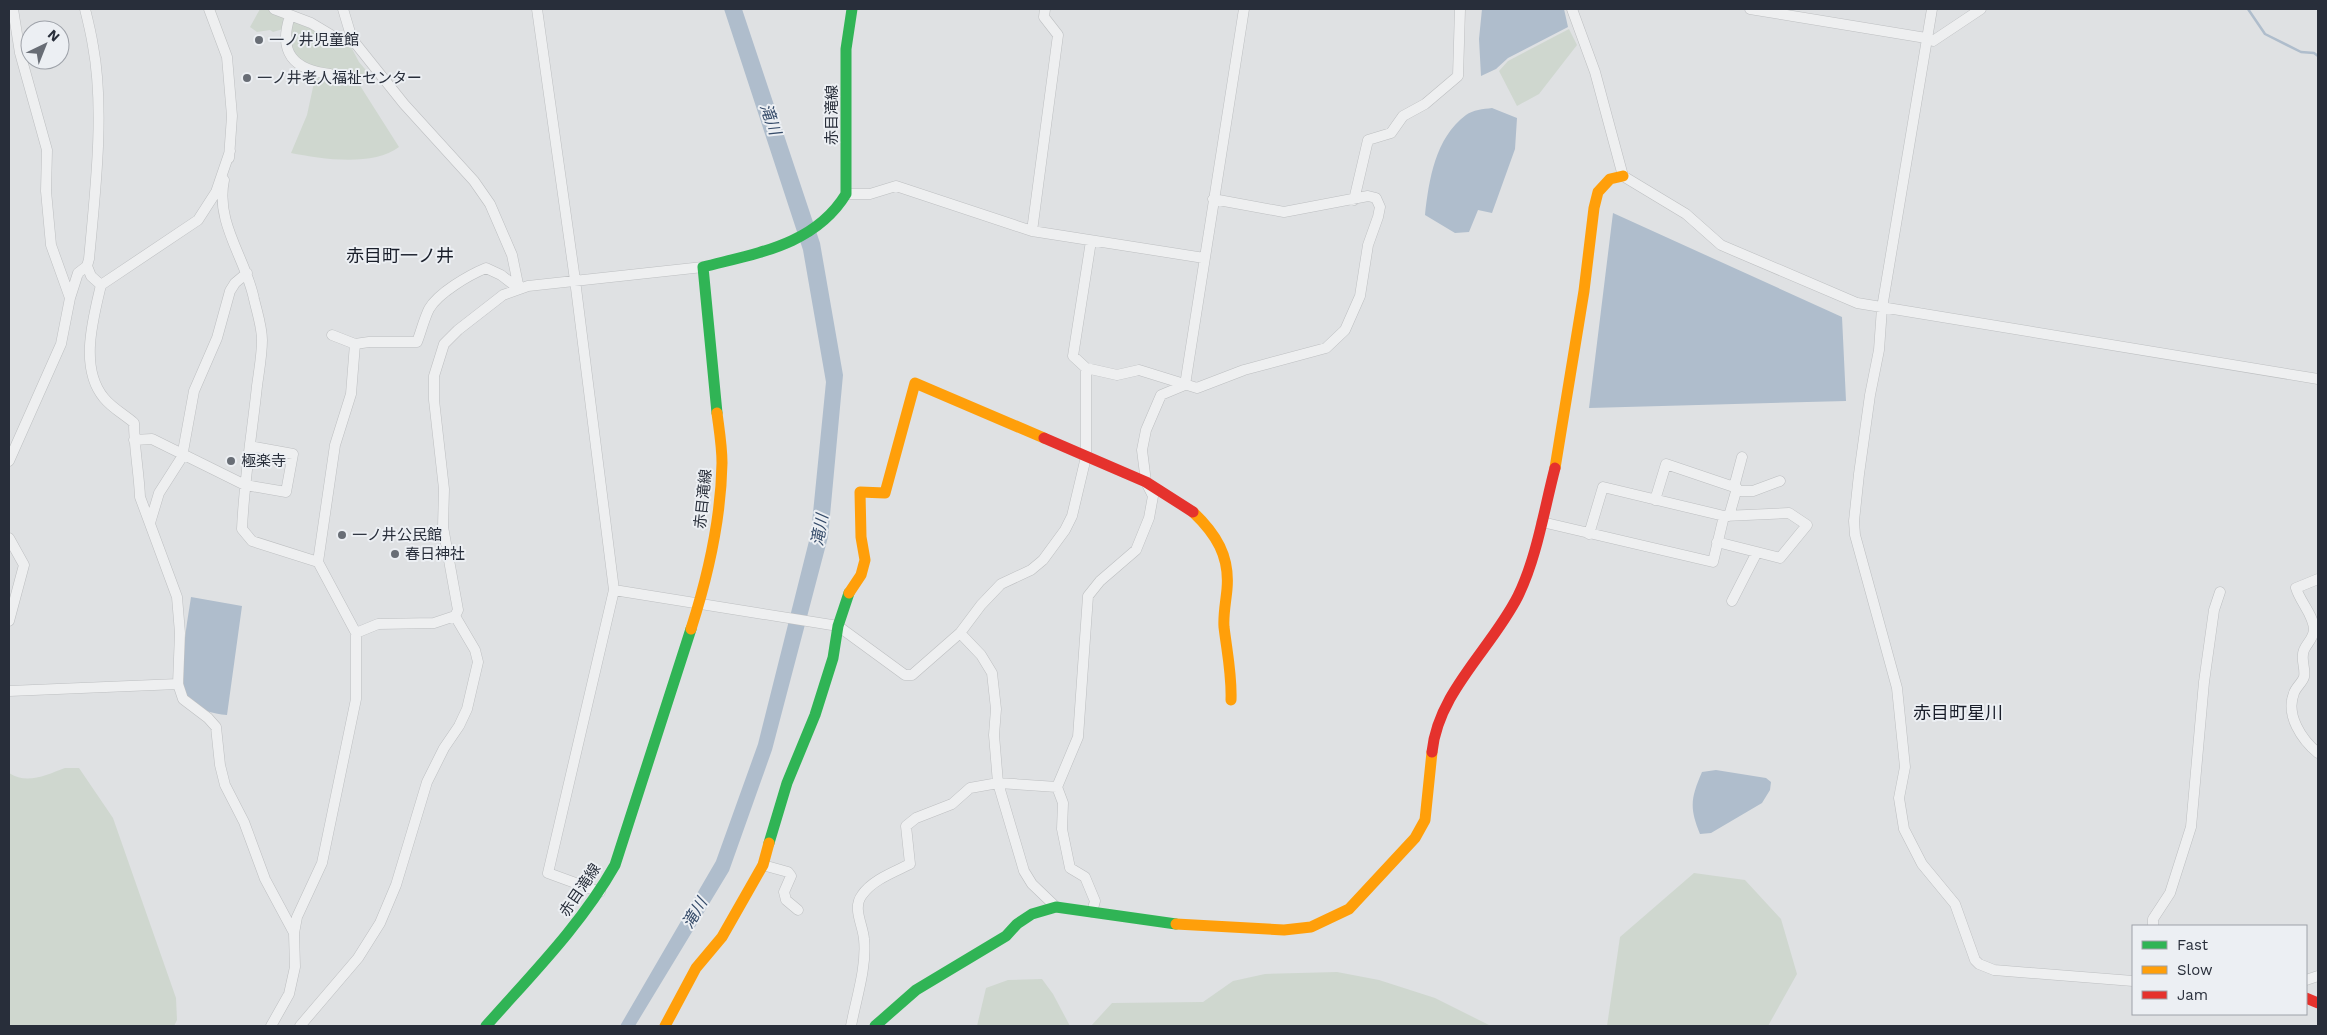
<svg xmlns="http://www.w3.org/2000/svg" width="2327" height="1035" viewBox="0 0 2327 1035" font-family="'Work Sans','Noto Sans JP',sans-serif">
<rect width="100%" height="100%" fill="#dfe1e3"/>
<!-- green -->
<path fill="#cfd7cf" d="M260,9H267L286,18L283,29L273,32L270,30L257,32L250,27Z
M293,20L349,43L359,62L370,75C334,71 276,75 293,20Z
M1569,29L1577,45L1539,94L1517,106L1499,71L1508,61Z
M315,78L359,84L399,147C373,167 321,159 291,153L307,115Z
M65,768H79L113,818L176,998L177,1020L174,1026H9V773C27,785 46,775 65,768Z
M1694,873L1745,880L1781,919L1797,974L1768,1026H1607L1620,937Z
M1337,972L1379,980L1435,998L1491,1026H1091L1112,1003L1203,1002L1233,981L1265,974Z
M1042,979L1053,994L1070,1026H977L986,988L1008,980Z"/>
<!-- water -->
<path fill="#afbdcc" d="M724,9H742L820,243L843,375L828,537L772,750L729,871L635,1026H620L716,861L758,744L811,533L826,382L803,250Z
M1482,9H1564L1568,27L1508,58L1496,69L1481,76L1479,39Z
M1492,108L1517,118L1515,149L1492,213L1478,210L1469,232L1455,233L1425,215C1429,180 1435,138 1466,115C1473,110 1483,109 1492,108Z
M1613,213L1842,317L1846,401L1589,408Z
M191,597L242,606L227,715C213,714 197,710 188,698C176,681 188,618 191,597Z
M1716,770L1766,778L1771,782L1770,790L1762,803L1711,833L1700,834C1689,807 1691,798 1702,772Z"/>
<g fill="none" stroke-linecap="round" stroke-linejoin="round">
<!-- stream -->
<path stroke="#afbdcc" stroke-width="2.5" d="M2248,9L2265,34L2301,52L2314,53L2318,56"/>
<!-- street casing -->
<g stroke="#bdbfc1" stroke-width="11">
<path id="street" d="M13,9L20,53L47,150L46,191L51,245L70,298
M209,9L227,57L232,116L229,158
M274,9L311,23L341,41L352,39
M343,9L352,39L404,104L474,181L490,204L512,255L519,289
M537,9L575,280L614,590L548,873L600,892
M1572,9L1595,72L1623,176L1686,214L1721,245L1857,303L2318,379
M1750,9L1926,38L1933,41L1981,9
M1932,9L1882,308L1879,350L1870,395L1859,474L1854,521L1855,535L1897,688L1905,767L1899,798L1904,829L1922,864L1955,904L1975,960L1979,964L1994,970L2133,981
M290,16C278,52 293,70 330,74
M230,151L216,192L198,220L101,285C93,319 79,368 104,398C112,408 125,415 134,423C134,448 139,472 140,497L177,597L180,633L178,684L183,699L208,718L216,727L220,765L225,785L244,822L265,879L294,933
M224,180C215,223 246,259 254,299C257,312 262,327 262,340C262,355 259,371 257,386C252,433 244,481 242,529L252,541L318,562
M846,194H870L896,186L1032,231L1204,258
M1354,200L1368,140L1391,133L1403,116L1425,104L1458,76L1460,9
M1032,231L1058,35L1044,17L1045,9
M1091,241L1073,356L1086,368L1117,375L1139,370L1197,388L1244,370L1326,348L1345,330L1360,296L1368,245L1378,217L1380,207L1376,198L1368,196L1284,212L1213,199
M87,266L91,276L101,285
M332,335L355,344
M1185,385L1244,9
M134,440L152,439L245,485L286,492L293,454L250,446
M9,461L61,344L70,298L78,273L87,266L89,259C95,194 105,110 93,46C91,33 88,21 85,9
M1734,487L1742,457
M1736,491H1753L1780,481
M1655,500L1666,464L1737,488L1729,516
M1542,522L1713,562L1724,516
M150,523L159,493L182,457L194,391L217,338L230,291L235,283L247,273
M1589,534L1603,487L1724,516L1789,513L1807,525L1780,558L1717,542
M9,538L24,565L9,621
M2318,579L2296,588C2300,602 2314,615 2314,630C2313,639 2307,643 2304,650C2300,659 2306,668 2304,677C2302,683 2296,687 2294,693C2285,715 2302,740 2318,753
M614,590L838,626L905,675H912L960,633L981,605L1001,584L1031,570L1043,560L1065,530L1072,516L1086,457V368
M1732,601L1757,552
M356,633L378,624L434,623L455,616L458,610L443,527L444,489L434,400V376L444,344L458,330L503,295L528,286L703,267
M960,633L981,655L992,673L996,709L994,735L998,783L1024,871L1032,884L1056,907
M9,691L178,684
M763,865L788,872L791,876L784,892L786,900L798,910
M1092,912L1095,901L1085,877L1070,868L1062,829L1063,803L1057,787L1078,737L1088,596L1100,581L1136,550L1149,518L1153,496L1146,482L1142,450L1146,430L1161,395L1185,385
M2153,926V919L2170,893L2191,827L2204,682L2214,610L2220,592
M2306,980L2318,976
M271,1026L289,994L295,967L294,933L297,917L322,863L356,699V633L318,562L335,445L351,394L355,344L369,342H417C421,332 424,319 429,309C438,293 469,275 486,268L501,275L519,289
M300,1026L358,958L380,923L396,885L427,782L444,748L459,726L467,709L478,662L475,650L455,616
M851,1026C856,999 867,967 864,939C863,925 852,908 862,895C872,880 894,872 910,864L906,826L916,818L952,804L970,788L998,783L1057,787"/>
</g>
<!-- street -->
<use href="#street" stroke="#eeeff0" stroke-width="10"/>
<!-- fast -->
<path stroke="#30b455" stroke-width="11" d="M717,413L703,267C757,253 815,245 846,194V49L852,9
M769,843L787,783L815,715L833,658L838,626L849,593
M486,1026C532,974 581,925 615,865L691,629
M875,1026L916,990L1006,936L1017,924L1032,914L1056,907L1176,924"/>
<!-- slow -->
<path stroke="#ff9f0a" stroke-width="11" d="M1555,468L1584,291L1594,208L1598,192L1610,179L1623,176
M1193,512C1216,534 1230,556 1227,589C1226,601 1223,615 1224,627C1227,652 1232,675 1231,700
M849,593L861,575L865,560L861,537L860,492L885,493L915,383L1044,438
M691,629C708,576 721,519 722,463C722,446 719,429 717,413
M1176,924L1284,930L1311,927L1349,909L1415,838L1425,820L1432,752
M665,1026L696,968L722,937L763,865L769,843"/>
<!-- jam -->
<path stroke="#e5322d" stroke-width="11" d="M1044,438L1146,482L1193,512
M1432,752C1438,692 1492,648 1518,596C1537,557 1544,510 1555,468
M2306,998L2318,1003"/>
</g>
<!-- markers -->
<g fill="#686d75" stroke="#eceff3" stroke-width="2">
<circle cx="259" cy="40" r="5"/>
<circle cx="247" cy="78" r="5"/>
<circle cx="231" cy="461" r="5"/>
<circle cx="342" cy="535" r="5"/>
<circle cx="395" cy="554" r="5"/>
</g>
<g text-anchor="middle" stroke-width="4" stroke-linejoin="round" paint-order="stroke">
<!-- poi labels -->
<g font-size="15" fill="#282e3a" stroke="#eceff3" text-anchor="start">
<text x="269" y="45">一ノ井児童館</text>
<text x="257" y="83">一ノ井老人福祉センター</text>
<text x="241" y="466">極楽寺</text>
<text x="352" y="540">一ノ井公民館</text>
<text x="405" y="559">春日神社</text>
</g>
<!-- street labels -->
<g font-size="15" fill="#282e3a" stroke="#eceff3">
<text transform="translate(832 115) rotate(-90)" y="5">赤目滝線</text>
<text transform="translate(703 499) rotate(-84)" y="5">赤目滝線</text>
<text transform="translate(580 890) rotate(-56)" y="5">赤目滝線</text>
</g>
<!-- water labels -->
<g font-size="16" font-style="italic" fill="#364c6a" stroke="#eceff3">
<text transform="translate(771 119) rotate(70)" y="6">滝川</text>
<text transform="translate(819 530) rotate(-80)" y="6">滝川</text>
<text transform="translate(694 913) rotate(-59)" y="6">滝川</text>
</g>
<!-- quarter labels -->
<g font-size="18" fill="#1a1f2b" stroke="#eceff3">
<text x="400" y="262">赤目町一ノ井</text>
<text x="1958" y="719">赤目町星川</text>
</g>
</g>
<!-- border -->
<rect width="2327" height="1035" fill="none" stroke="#282e3a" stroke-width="20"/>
<!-- legend -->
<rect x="2132" y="925" width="175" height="90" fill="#eceff3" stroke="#9ea2a9"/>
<rect x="2142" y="941" width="25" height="8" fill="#30b455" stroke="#9ea2a9"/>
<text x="2177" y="950" font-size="15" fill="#282e3a">Fast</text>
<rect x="2142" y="966" width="25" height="8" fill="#ff9f0a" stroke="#9ea2a9"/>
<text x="2177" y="975" font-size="15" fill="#282e3a">Slow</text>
<rect x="2142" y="991" width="25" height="8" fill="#e5322d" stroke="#9ea2a9"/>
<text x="2177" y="1000" font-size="15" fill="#282e3a">Jam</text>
<!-- north arrow -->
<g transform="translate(45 45) rotate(43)"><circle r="24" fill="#eceff3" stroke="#9ea2a9"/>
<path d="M0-4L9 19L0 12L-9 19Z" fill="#686d75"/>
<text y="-8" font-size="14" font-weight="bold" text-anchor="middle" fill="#282e3a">N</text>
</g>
</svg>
